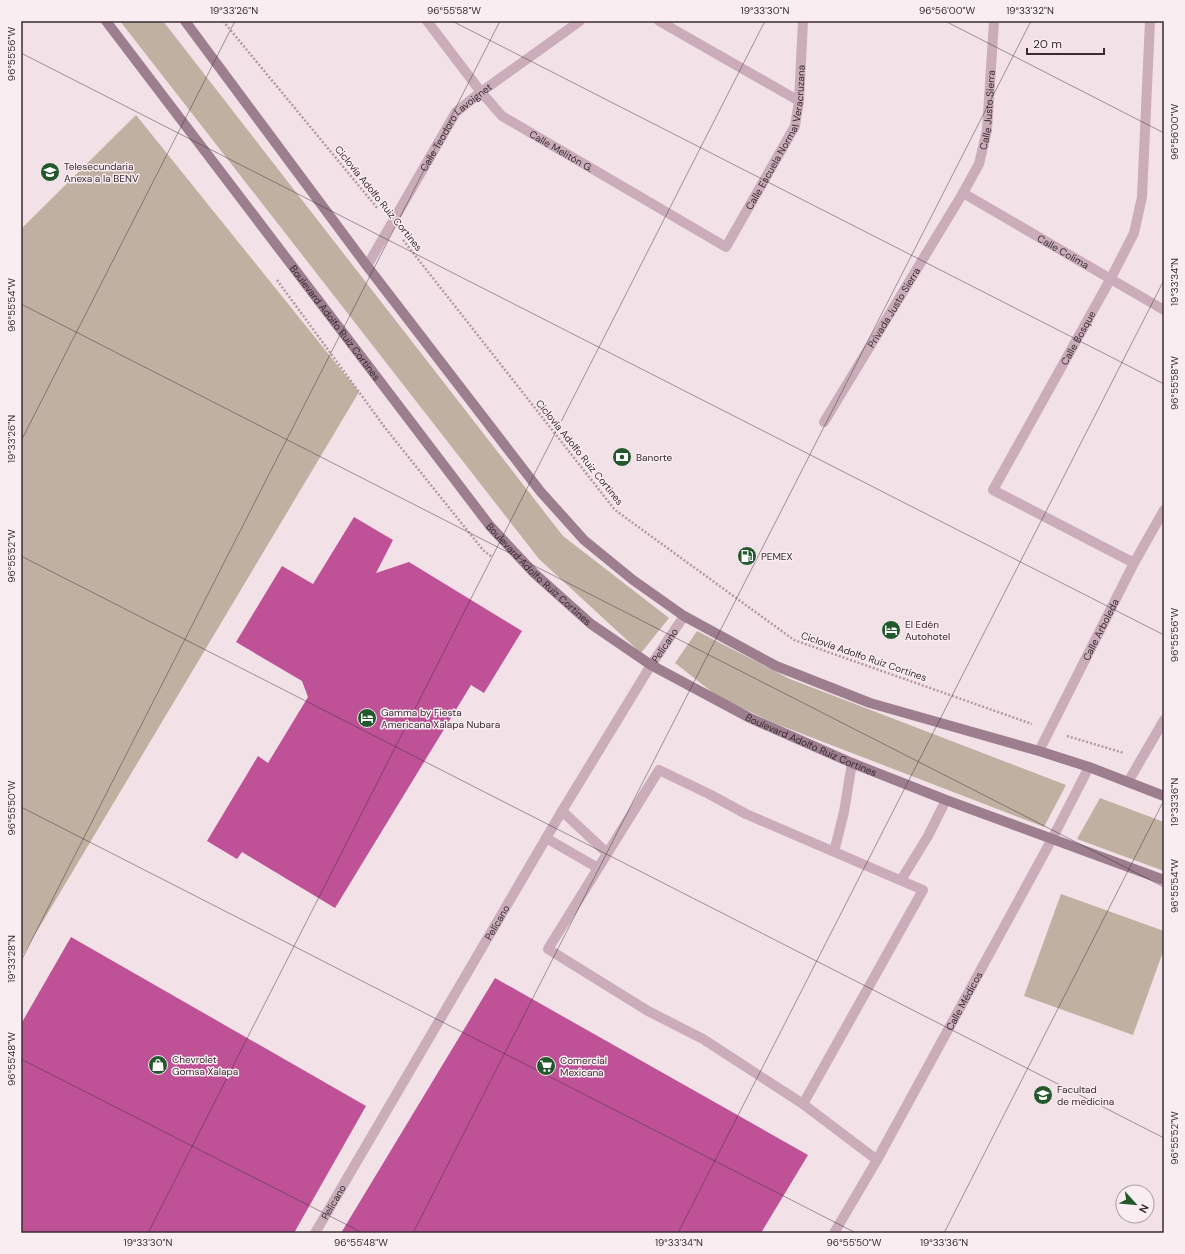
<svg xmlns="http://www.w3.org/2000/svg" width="1185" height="1254" viewBox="0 0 1185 1254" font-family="'DM Sans',sans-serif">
<rect width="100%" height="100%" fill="#f2e1e7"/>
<!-- green -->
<path fill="#c0b0a1" d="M120,21H163L563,536L669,618L641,653L539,559Z
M136,115L359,392L21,958V229Z
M697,631L790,679L1066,785L1044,827L774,723L717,696L675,663Z
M1100,798L1164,822V871L1077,839Z
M1061,894L1164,931V949L1133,1035L1024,996Z"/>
<!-- building -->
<path fill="#bf5297" d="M354,517L393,540L376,573L409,562L522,631L484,693L471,685L335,908L242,852L237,859L207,841L258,756L268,763L308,697L302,681L236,642L282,566L313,584Z
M71,937L366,1106L294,1233H21V1024Z
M495,978L808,1155L761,1233H341Z"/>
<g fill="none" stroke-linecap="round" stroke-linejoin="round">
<!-- path -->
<path stroke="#b697a5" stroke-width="2.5" stroke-dasharray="2 2" stroke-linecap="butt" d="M223,21L378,209
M403,240L615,510L794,640L1032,724
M277,280L386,429L483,550L492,557
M1067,736L1124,753"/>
<!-- lane -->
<path stroke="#caadb9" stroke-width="10" d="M562,811L607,853
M546,838L598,868
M834,852L844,812L852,763
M901,880L928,836L946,800
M803,1104L923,890L746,814L709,794L659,770L548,949L648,1011L703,1039L803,1104L877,1160"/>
<!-- street -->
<g stroke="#caadb9" stroke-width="10">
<path id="s1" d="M427,21L481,92L502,116L726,247L795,126L799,101L803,21"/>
<path d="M659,21L799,101"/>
<path id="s2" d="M963,193L1164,310"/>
<path id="s3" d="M367,266L456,112L481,92L580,21"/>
<path id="s4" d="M824,422L963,193L979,164L987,130L994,21"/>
<path id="s5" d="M1134,563L993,490L1111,278L1134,233L1142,197L1150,21"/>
<path id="s6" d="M1039,751L1134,563L1164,510"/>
<path d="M1128,782L1164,720"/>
<path id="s7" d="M315,1233L562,811L651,665L684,616"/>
<path id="s8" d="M834,1233L877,1160L1052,839L1089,767"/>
</g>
<!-- secondary -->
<g stroke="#9d7e8e" stroke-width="10">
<path id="s9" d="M106,21L490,526L534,573L591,624L651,665L750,718L852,763L946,800L1164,880"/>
<path d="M185,21L367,266L540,491L584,540L633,580L684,616L776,666L870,703L1039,751L1089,767L1164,796"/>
</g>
</g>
<!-- ticks -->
<path fill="none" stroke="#382b33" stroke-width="1" stroke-opacity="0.45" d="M452,21L1164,384M945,21L1164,133M21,53L1164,635M21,304L1164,887M21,441L235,21M21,556L1164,1138M21,807L856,1233M21,961L500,21M21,1059L363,1233M148,1233L765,21M413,1233L1031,21M678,1233L1164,280M944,1233L1164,800"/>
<!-- icons -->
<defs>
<g id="school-disc" transform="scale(1)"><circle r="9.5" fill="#23582d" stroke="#faedf1"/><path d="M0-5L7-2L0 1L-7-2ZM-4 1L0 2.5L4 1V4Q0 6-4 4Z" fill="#fff"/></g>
<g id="bank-disc" transform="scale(1)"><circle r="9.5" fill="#23582d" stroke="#faedf1"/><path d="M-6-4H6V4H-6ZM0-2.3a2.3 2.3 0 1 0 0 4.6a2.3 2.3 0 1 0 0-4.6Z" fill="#fff"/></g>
<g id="fuel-disc" transform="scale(1)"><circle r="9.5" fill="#23582d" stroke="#faedf1"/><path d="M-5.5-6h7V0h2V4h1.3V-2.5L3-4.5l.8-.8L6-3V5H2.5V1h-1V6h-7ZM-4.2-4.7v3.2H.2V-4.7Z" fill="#fff"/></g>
<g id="hotel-disc" transform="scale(1)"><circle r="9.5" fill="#23582d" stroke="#faedf1"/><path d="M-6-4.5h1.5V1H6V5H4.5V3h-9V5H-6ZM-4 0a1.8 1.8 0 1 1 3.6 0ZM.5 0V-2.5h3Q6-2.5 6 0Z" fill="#fff"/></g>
<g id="shop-disc" transform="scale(1)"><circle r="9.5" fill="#23582d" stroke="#faedf1"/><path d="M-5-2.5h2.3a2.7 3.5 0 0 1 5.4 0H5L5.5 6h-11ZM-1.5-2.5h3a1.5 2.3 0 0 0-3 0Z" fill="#fff"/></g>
<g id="supermarket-disc" transform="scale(1)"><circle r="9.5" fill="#23582d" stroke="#faedf1"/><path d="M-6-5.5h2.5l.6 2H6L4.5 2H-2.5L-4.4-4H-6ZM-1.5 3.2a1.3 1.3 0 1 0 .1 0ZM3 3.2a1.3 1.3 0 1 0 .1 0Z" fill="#fff"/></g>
<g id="university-disc" transform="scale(1)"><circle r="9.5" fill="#23582d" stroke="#faedf1"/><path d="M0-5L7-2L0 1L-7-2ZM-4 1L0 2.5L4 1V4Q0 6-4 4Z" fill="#fff"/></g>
</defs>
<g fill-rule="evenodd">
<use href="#school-disc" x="50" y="172"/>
<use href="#bank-disc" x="622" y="457"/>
<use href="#fuel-disc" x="747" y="556"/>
<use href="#hotel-disc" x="891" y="630"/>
<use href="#hotel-disc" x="367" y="718"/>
<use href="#shop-disc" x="158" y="1065"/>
<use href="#supermarket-disc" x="546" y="1066"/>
<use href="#university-disc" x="1043" y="1095"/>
</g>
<g text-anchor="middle" stroke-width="3" stroke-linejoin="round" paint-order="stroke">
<!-- street labels -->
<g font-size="10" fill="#382b33" stroke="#faedf1">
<text dy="4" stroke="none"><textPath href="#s4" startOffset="356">Calle Justo Sierra</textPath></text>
<text dy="4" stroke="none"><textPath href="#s3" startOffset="166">Calle Teodoro Lavoignet</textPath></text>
<text dy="4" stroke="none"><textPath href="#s1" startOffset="503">Calle Escuela Normal Veracruzana</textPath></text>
<text dy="4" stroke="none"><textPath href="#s1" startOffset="190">Calle Melitón G.</textPath></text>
<text transform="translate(379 198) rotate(51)" y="4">Ciclovía Adolfo Ruiz Cortines</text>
<text dy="4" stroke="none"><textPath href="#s2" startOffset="116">Calle Colima</textPath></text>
<text dy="4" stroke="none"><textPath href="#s4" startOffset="134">Privada Justo Sierra</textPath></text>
<text dy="4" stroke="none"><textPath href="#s9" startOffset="379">Boulevard Adolfo Ruiz Cortines</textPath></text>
<text dy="4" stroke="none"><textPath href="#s5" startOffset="333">Calle Bosque</textPath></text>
<text transform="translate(580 452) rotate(51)" y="4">Ciclovía Adolfo Ruiz Cortines</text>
<text dy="4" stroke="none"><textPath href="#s9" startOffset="703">Boulevard Adolfo Ruiz Cortines</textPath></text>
<text dy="4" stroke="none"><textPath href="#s6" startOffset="136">Calle Arboleda</textPath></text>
<text dy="4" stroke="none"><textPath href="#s7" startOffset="684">Pelícano</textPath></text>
<text transform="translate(864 656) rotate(19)" y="4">Ciclovía Adolfo Ruiz Cortines</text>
<text dy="4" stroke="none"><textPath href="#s9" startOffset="1027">Boulevard Adolfo Ruiz Cortines</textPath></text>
<text dy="4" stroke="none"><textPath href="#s7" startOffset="360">Pelícano</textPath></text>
<text dy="4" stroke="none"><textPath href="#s8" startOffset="266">Calle Médicos</textPath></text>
<text dy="4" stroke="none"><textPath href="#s7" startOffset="36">Pelícano</textPath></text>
</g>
<!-- poi labels -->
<g font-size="10" fill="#382b33" stroke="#faedf1" text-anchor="start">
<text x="64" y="170">Telesecundaria<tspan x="64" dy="12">Anexa a la BENV</tspan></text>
<text x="636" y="461">Banorte</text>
<text x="761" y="560">PEMEX</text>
<text x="905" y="628">El Edén<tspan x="905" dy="12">Autohotel</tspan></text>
<text x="381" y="716">Gamma by Fiesta<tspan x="381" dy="12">Americana Xalapa Nubara</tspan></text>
<text x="172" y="1063">Chevrolet<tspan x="172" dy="12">Gomsa Xalapa</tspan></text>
<text x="560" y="1064">Comercial<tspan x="560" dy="12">Mexicana</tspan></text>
<text x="1057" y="1093">Facultad<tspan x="1057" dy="12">de medicina</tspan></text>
</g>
</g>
<!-- border -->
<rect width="1185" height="1254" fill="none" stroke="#faedf1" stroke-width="44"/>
<!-- north arrow -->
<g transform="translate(1135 1204) rotate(117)"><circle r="19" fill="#faedf1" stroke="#ac9fa5"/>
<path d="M0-3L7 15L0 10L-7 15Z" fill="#23582d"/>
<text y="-6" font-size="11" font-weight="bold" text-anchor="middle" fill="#382b33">N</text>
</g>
<!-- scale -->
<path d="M1027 48v6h77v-6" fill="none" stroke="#382b33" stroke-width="2"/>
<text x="1033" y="48" font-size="12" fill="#382b33" stroke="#faedf1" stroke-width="3" paint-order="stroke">20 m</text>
<rect x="22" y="22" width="1141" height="1210" fill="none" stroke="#382b33" stroke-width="1.5"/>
<g font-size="10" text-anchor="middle" fill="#382b33">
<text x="234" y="14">19°33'26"N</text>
<text x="454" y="14">96°55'58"W</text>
<text x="765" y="14">19°33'30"N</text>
<text x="947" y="14">96°56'00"W</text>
<text x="1030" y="14">19°33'32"N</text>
<text transform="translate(11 54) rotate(-90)" y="4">96°55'56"W</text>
<text transform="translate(1174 132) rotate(-90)" y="4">96°56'00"W</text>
<text transform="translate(1174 282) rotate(-90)" y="4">19°33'34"N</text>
<text transform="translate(11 305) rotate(-90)" y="4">96°55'54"W</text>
<text transform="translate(1174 383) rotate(-90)" y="4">96°55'58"W</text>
<text transform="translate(11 439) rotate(-90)" y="4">19°33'26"N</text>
<text transform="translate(11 556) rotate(-90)" y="4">96°55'52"W</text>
<text transform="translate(1174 635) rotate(-90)" y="4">96°55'56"W</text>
<text transform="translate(1174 802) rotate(-90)" y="4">19°33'36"N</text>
<text transform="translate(11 808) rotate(-90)" y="4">96°55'50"W</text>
<text transform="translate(1174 886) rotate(-90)" y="4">96°55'54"W</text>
<text transform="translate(11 959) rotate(-90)" y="4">19°33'28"N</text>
<text transform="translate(11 1059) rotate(-90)" y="4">96°55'48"W</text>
<text transform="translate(1174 1138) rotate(-90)" y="4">96°55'52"W</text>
<text x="148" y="1246">19°33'30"N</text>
<text x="361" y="1246">96°55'48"W</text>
<text x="679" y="1246">19°33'34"N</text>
<text x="854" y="1246">96°55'50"W</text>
<text x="944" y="1246">19°33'36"N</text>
</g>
</svg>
